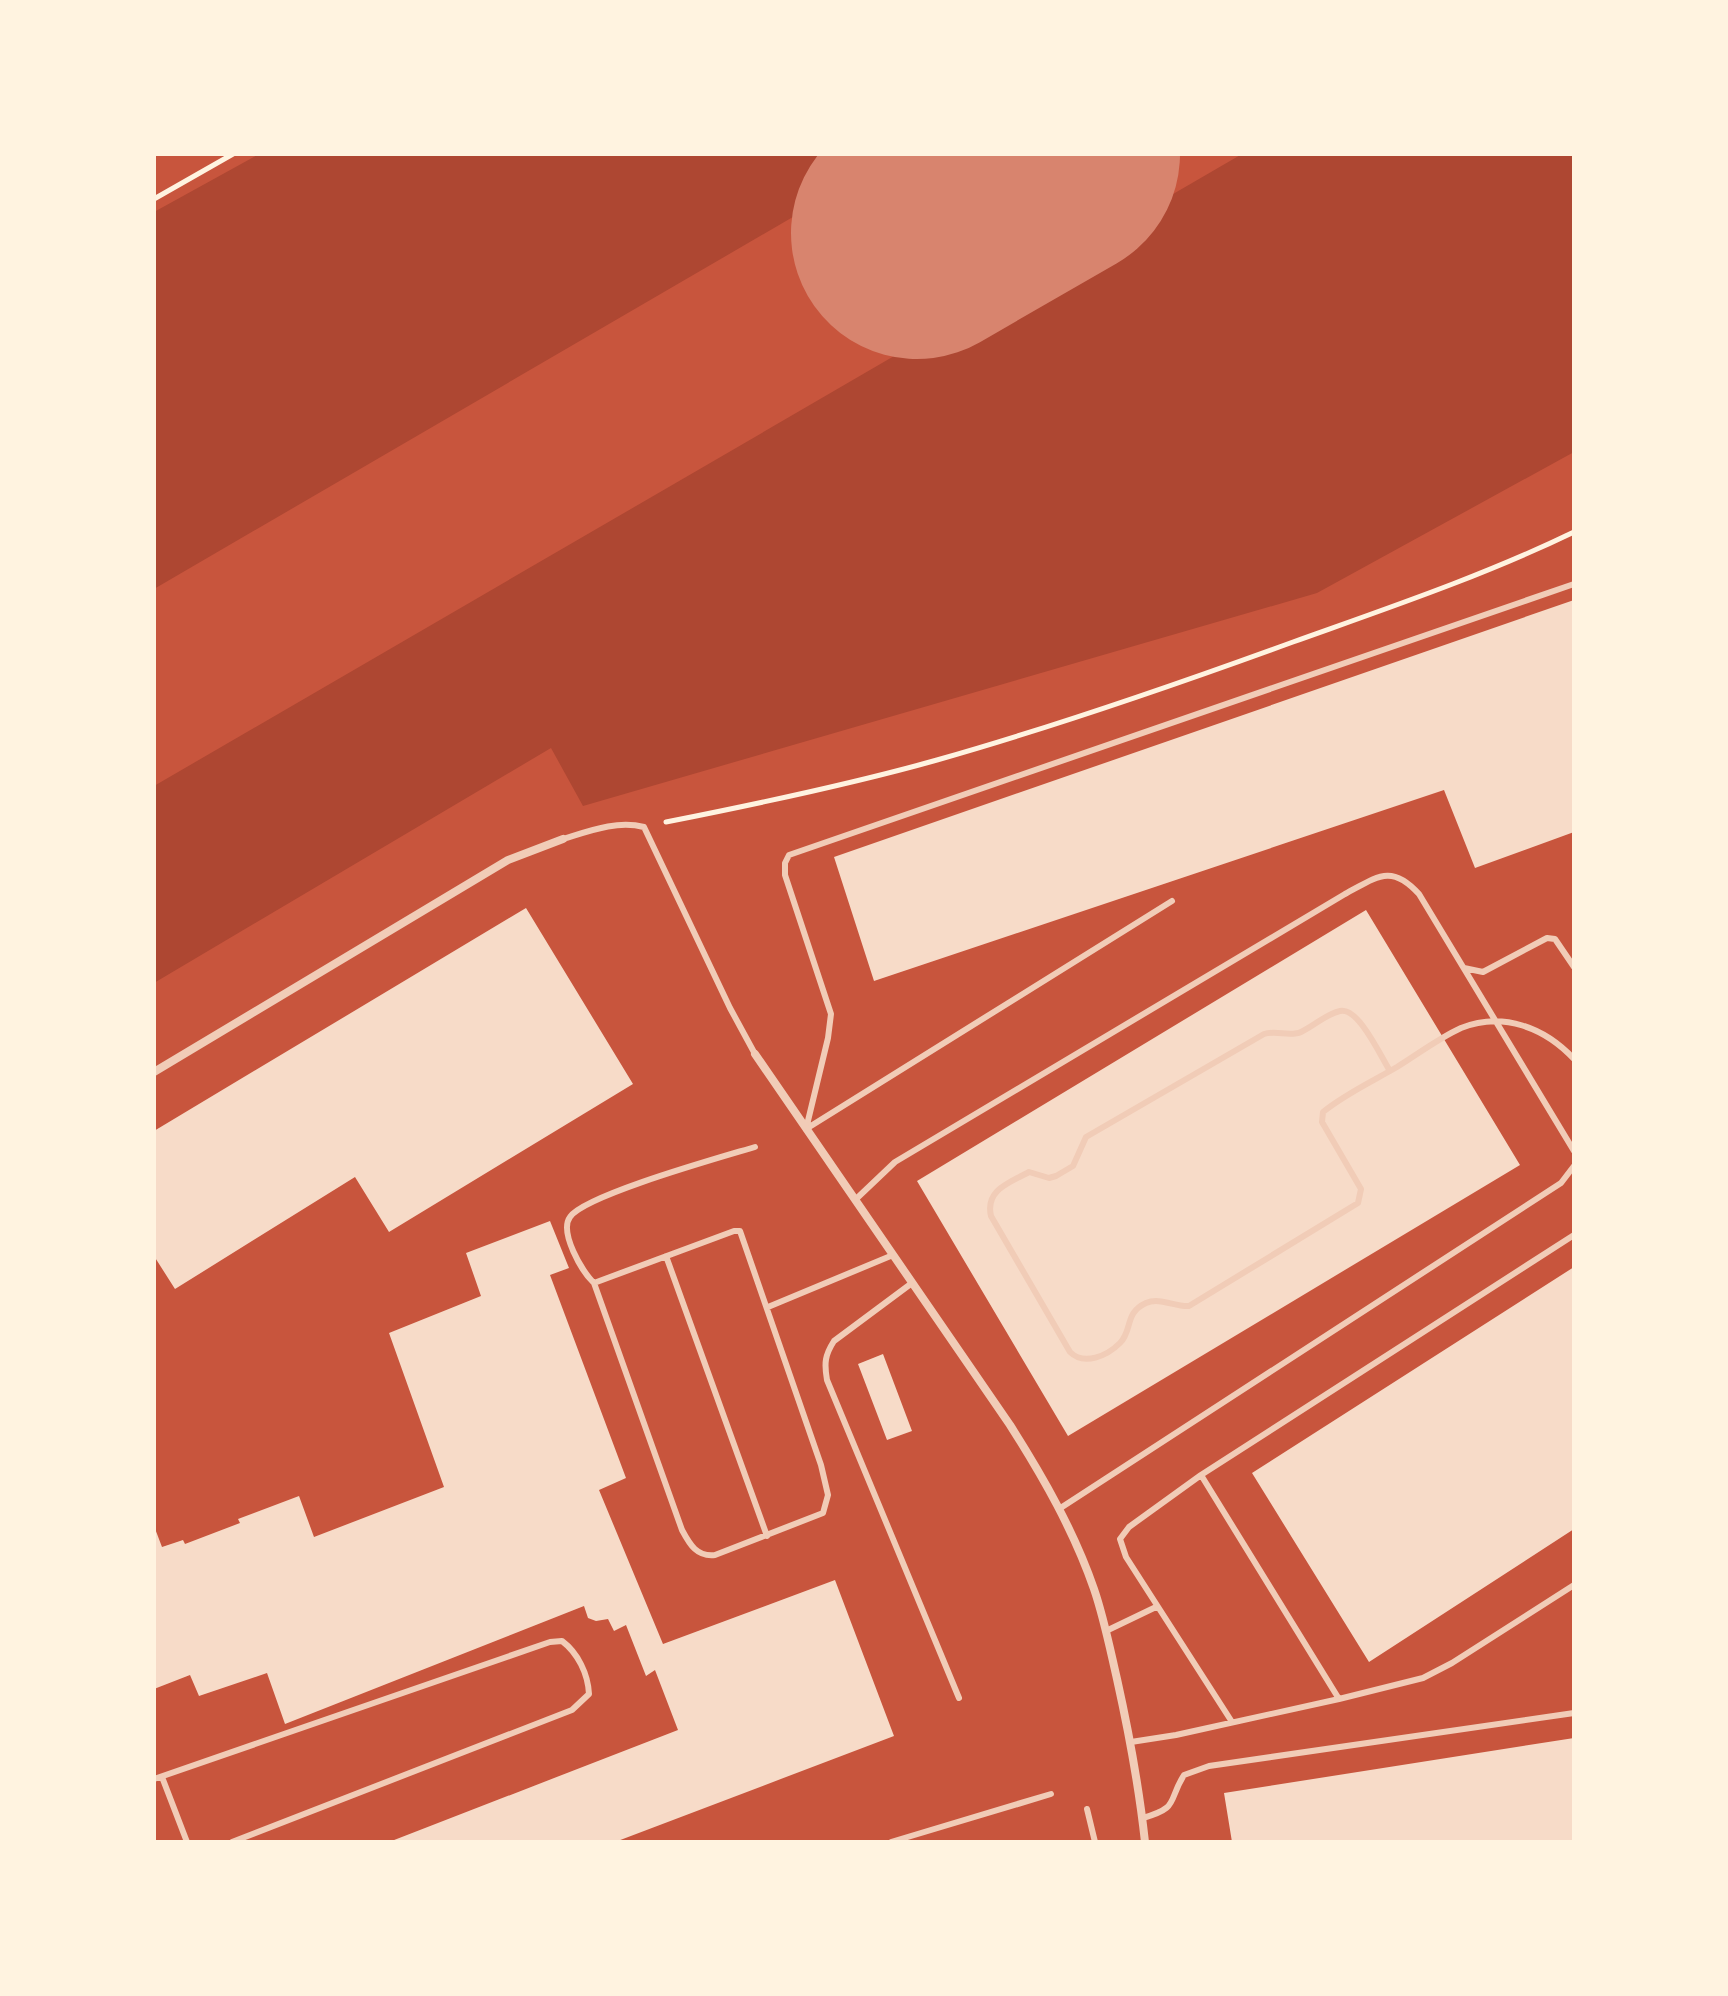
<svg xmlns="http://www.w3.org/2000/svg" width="1728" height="1996" viewBox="0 0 1728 1996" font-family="Manrope,sans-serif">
<rect width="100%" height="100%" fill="#c8553d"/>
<!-- green -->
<path fill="#ae4732" d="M259,154H901L154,589V212Z
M1242,154H1574V452L1317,593L583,806L551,748L154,983V786Z"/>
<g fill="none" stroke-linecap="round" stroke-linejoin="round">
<!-- runway -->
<path stroke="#d8846e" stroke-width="252" d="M917,233L1054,154"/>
</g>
<!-- building -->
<path fill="#f7dbc8" d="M1574,600V832L1475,868L1444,790L874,981L834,857Z
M526,908L633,1084L389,1232L355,1177L175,1289L154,1256V1131Z
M1366,910L1520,1165L1068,1436L917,1181Z
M550,1221L569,1268L550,1275L626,1478L599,1490L663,1644L835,1580L894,1736L615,1842H389L678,1730L655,1670L646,1676L626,1625L614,1631L608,1619L596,1621L588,1618L584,1606L285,1724L267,1673L199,1696L190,1675L154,1689V1526L162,1547L183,1540L185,1544L240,1523L238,1519L299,1496L314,1537L444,1487L389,1333L481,1296L466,1253Z
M1574,1267V1529L1369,1662L1252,1473Z
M883,1354L912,1431L887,1440L858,1364Z
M1574,1738V1842H1232L1224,1793Z"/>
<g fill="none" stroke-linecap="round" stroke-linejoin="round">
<!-- path -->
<path stroke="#fff3e0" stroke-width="5" d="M154,199L233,154
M666,822C757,804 848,785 937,760C1057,726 1175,685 1293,642C1388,608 1483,576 1574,532"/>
<!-- service -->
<path stroke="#f1ccb7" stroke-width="6" d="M563,839C589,831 617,820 644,827L730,1008L755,1054
M1464,968L1483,972L1547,938L1555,939L1574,967
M1390,1071C1381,1057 1358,1006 1340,1011C1326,1014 1314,1026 1301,1032C1290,1037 1276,1030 1264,1034L1086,1137L1073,1166L1056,1176L1049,1178L1029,1172C1009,1183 985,1190 991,1216L1070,1352C1084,1366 1107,1356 1120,1343C1133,1330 1124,1313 1146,1303C1160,1297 1175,1307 1189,1306L1358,1203L1361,1189L1322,1122L1323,1112C1345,1094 1373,1081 1397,1067C1418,1054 1439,1038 1461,1028C1503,1011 1545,1028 1574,1059
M806,1129L828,1038L831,1014L785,875V863L789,855L1574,584
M806,1129L1172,901
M855,1200L895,1162L1345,894C1377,877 1391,863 1419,894L1574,1151
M666,1256L767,1536
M594,1283L734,1231H740L821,1465L828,1495L823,1513L715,1555C697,1557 690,1545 682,1530L594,1283C582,1272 559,1232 570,1217C585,1195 722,1157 755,1147
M912,1283L834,1341C825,1355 824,1363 827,1380L959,1698
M768,1307L893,1255
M1201,1475L1574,1235
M1059,1509L1561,1183L1574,1166
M1106,1631L1156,1607
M1339,1699L1423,1678L1452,1663L1574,1585
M1131,1742L1176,1735L1339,1699L1201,1475L1129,1527L1120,1539L1126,1557L1232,1722
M162,1777L187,1842
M154,1779L550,1642L562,1641C578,1653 588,1674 589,1694L572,1710L232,1842
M1087,1809L1095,1842
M1143,1818C1180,1807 1167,1802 1184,1775L1209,1766L1574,1713
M891,1842L1051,1794"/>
<!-- minor -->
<path stroke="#f1ccb7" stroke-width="8" d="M755,1054L1010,1425C1043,1477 1074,1531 1094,1589C1104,1618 1110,1649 1117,1679C1129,1733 1139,1787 1145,1842
M154,1072L508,860L563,839"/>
</g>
<!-- border -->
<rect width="1728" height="1996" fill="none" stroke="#fff3e0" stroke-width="312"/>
</svg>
